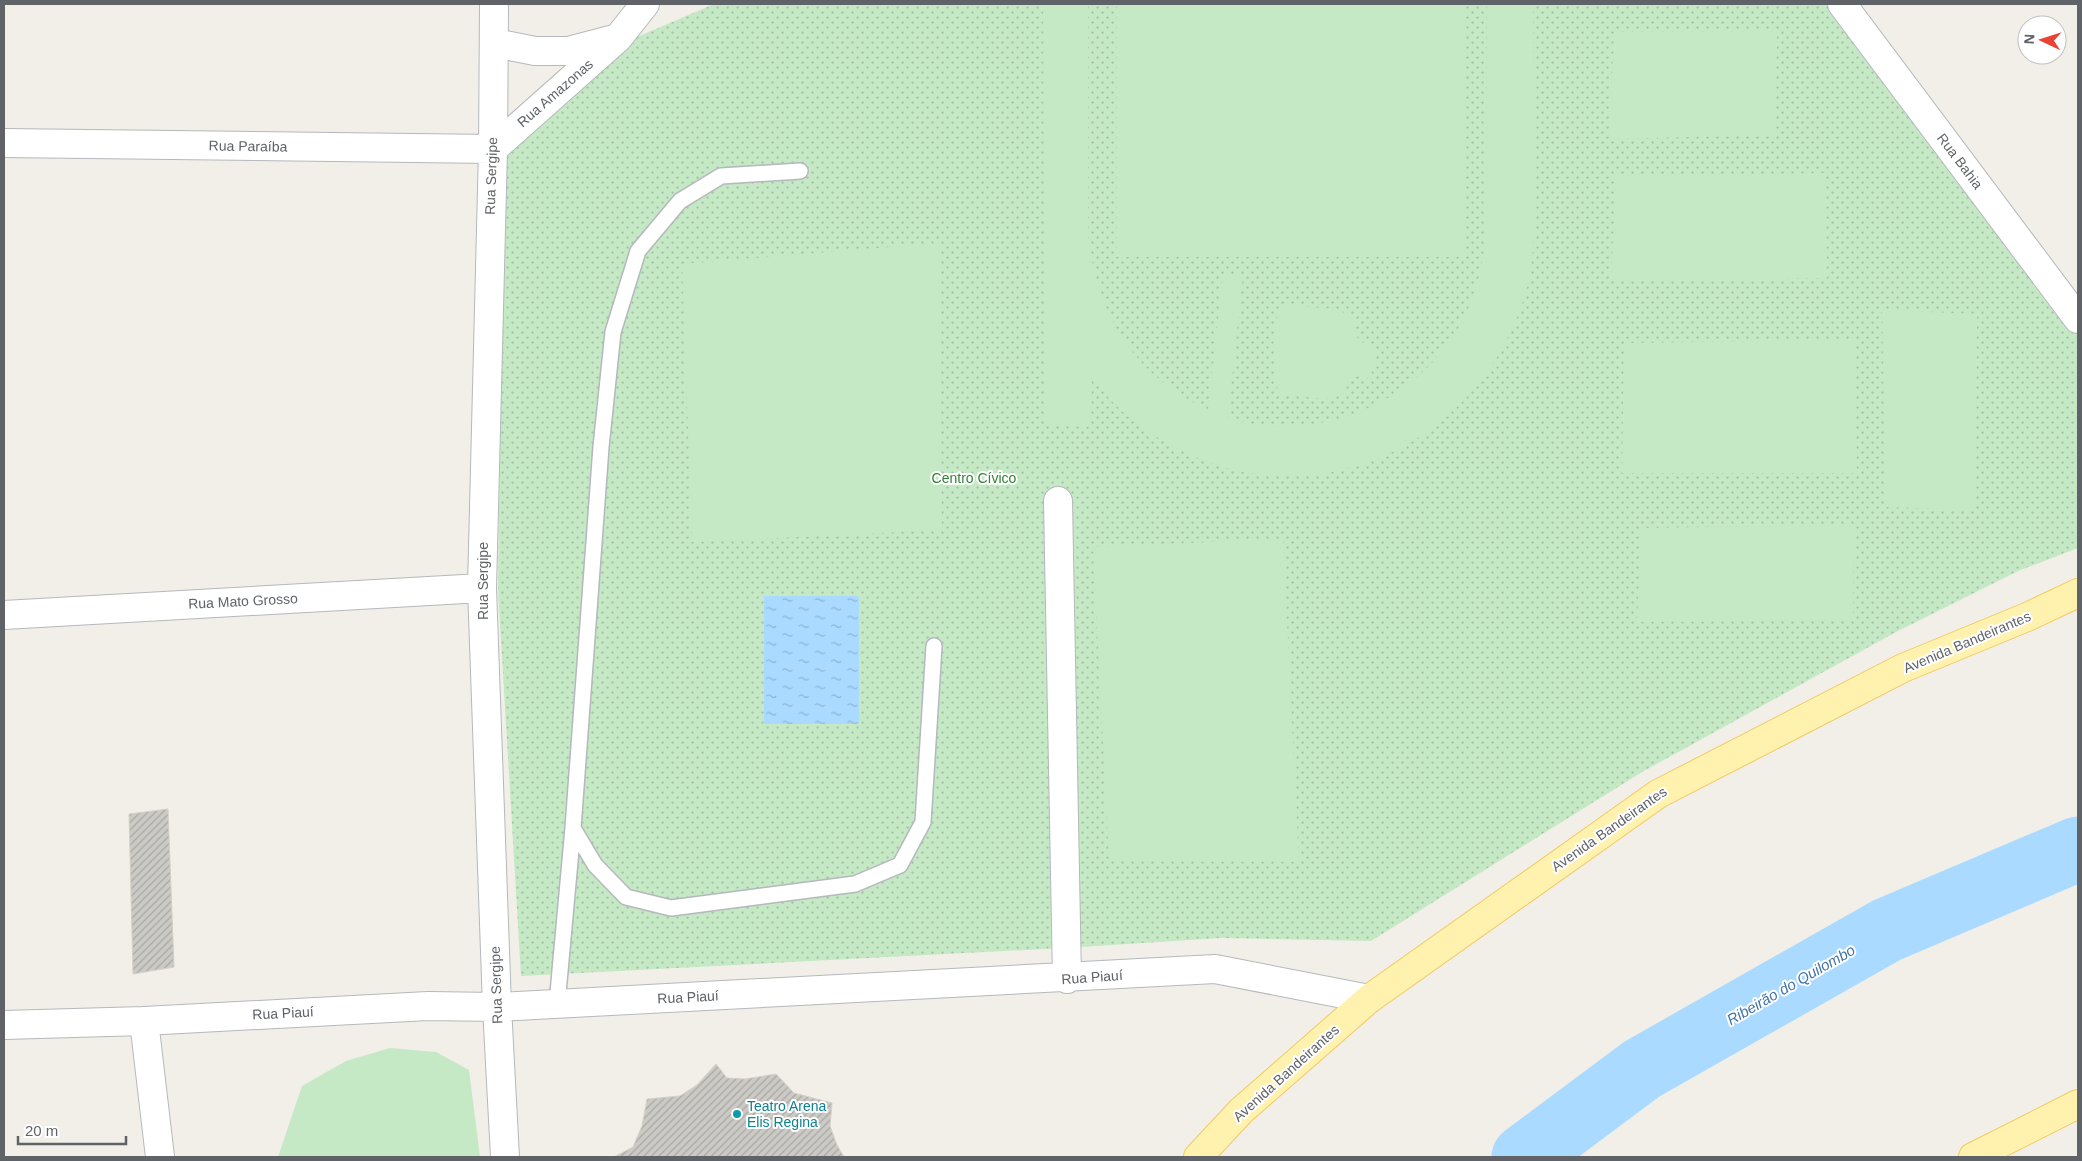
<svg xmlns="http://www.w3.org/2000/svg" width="2082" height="1161" viewBox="0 0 2082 1161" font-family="Arial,sans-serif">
<defs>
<pattern id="grass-dots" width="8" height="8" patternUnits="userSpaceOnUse" patternTransform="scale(1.25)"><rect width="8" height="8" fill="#c5e8c5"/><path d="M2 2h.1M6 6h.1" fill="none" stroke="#a3c0a4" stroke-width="1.8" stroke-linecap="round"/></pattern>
<pattern id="water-ripples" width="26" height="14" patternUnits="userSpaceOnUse" patternTransform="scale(1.25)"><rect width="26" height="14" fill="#aadaff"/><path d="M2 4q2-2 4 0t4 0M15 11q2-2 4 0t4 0" fill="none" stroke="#8eb4d2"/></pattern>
<pattern id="building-hatch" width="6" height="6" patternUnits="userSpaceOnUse" patternTransform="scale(1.25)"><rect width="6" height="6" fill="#cccac5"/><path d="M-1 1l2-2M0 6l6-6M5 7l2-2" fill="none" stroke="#a9a8a4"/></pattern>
</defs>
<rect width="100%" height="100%" fill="#f1efe8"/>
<!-- grass -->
<path fill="url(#grass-dots)" d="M714,4H1838L2078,329V548L2018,571L1896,632L1642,772L1371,941L1221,938L1064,948L521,976L498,589L504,143L630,40Z"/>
<!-- garden -->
<path fill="#c5e8c5" d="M1043,4H1088V235C1098,317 1132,373 1208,410L1223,273L1243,275L1228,417C1254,428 1287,428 1314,424C1386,413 1450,364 1474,294C1481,274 1484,253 1486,231L1487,4H1533C1534,57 1534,111 1534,164C1534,212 1538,261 1521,307C1471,448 1314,519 1178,449C1152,435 1126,418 1107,396C1101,390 1097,382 1092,375L1091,427L1045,425Z
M1117,4H1466L1465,257H1117Z
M1777,31L1775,135L1609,139L1614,32Z
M1826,173L1827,278L1611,281L1616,176Z
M939,243L942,530L692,542L682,264Z
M1279,305L1339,309L1355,322L1358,340L1378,350L1370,379L1350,374L1345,393L1326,399L1278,394L1273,345Z
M1882,310L1977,314L1975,510L1886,507Z
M1854,340L1857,473H1622L1624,343Z
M1854,525L1853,620L1637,622L1641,528Z
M1283,539L1299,862L1109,861L1093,547Z
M390,1048L436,1052L469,1070L480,1157H278L302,1086L346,1061Z"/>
<!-- water -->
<path fill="url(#water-ripples)" d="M764,596H859V724H764Z"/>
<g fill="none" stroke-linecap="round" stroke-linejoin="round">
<!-- river -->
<path stroke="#aadaff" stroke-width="65" d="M1524,1157L1642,1069L1887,930L2078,849"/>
</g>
<!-- building -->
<path fill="url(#building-hatch)" stroke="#d6d1c6" d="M168,809L174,967L133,974L129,814Z
M716,1064L727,1078L745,1079L776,1074L794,1093L832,1103L830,1126L837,1145L844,1157H614L633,1147L642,1126L647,1099L680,1096L697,1085Z"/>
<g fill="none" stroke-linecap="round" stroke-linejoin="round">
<!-- lane casing -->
<g stroke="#b5b8bc" stroke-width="18">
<path id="lane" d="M573,828L595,865L626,897L671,908L855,884L900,865L923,822L934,646
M557,1004L573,828L601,447L613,332L638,251L680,201L721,176L800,171"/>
</g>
<!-- street casing -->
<g stroke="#b5b8bc" stroke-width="30">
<path id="street" d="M494,4L493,149L482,588L497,1007L505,1157
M1842,4L2078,319
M495,43L535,51H568L614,39
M4,143L493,149L618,38L645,4
M1058,501L1067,979
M4,615L482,588
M144,1021L160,1157
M4,1025L144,1021L428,1006L497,1007L1215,969L1369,999"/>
</g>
<!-- primary casing -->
<g stroke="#f2c960" stroke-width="30">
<path id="primary" d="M1198,1157L1241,1111L1369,999L1658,794L1903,668L2027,617L2078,593
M1973,1157L2078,1104"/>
</g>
<!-- lane -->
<use href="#lane" stroke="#fff" stroke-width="15"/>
<!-- street -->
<use href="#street" stroke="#fff" stroke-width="28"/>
<!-- primary -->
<use href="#primary" stroke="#fff2af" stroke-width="28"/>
</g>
<!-- markers -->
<circle fill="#0f9aa8" stroke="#fff" stroke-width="2" cx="737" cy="1114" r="5"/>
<g text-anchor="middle" stroke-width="4" stroke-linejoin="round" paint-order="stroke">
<!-- street labels -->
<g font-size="14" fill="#5f6368" stroke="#fff">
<text transform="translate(555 93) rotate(-41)" y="5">Rua Amazonas</text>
<text transform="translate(248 146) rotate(1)" y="5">Rua Paraíba</text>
<text transform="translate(1960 161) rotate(53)" y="5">Rua Bahia</text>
<text transform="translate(491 176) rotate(-88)" y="5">Rua Sergipe</text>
<text transform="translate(483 581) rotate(-90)" y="5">Rua Sergipe</text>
<text transform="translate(243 601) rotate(-3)" y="5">Rua Mato Grosso</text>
<text transform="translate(1967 642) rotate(-23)" y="5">Avenida Bandeirantes</text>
<text transform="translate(1609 829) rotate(-35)" y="5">Avenida Bandeirantes</text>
<text transform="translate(1092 977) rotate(-4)" y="5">Rua Piauí</text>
<text transform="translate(496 985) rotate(-92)" y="5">Rua Sergipe</text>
<text transform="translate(688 997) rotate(-3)" y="5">Rua Piauí</text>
<text transform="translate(283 1013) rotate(-3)" y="5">Rua Piauí</text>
<text transform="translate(1286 1073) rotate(-42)" y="5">Avenida Bandeirantes</text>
</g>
<!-- park labels -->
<g font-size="14" fill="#348238" stroke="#fff">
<text x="974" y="483">Centro Cívico</text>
</g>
<!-- culture labels -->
<g font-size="14" fill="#0d838f" stroke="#fff" text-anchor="start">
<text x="747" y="1111">Teatro Arena<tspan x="747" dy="16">Elis Regina</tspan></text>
</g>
<!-- water labels -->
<g font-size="15" font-style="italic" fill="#4174aa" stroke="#fff">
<text transform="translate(1791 985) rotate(-30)" y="5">Ribeirão do Quilombo</text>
</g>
</g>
<!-- border -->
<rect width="2082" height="1161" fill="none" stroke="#5f6368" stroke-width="10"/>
<!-- north arrow -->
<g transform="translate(2042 40) rotate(274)"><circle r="24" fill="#ffffff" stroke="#bfc1c3"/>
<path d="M0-4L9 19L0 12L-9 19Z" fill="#ea4335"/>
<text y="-8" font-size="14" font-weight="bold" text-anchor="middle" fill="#5f6368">N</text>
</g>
<!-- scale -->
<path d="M18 1136v8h108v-8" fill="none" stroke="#5f6368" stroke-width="2.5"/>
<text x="25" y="1136" font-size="15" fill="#5f6368" stroke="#ffffff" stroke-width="4" paint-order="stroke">20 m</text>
</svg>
